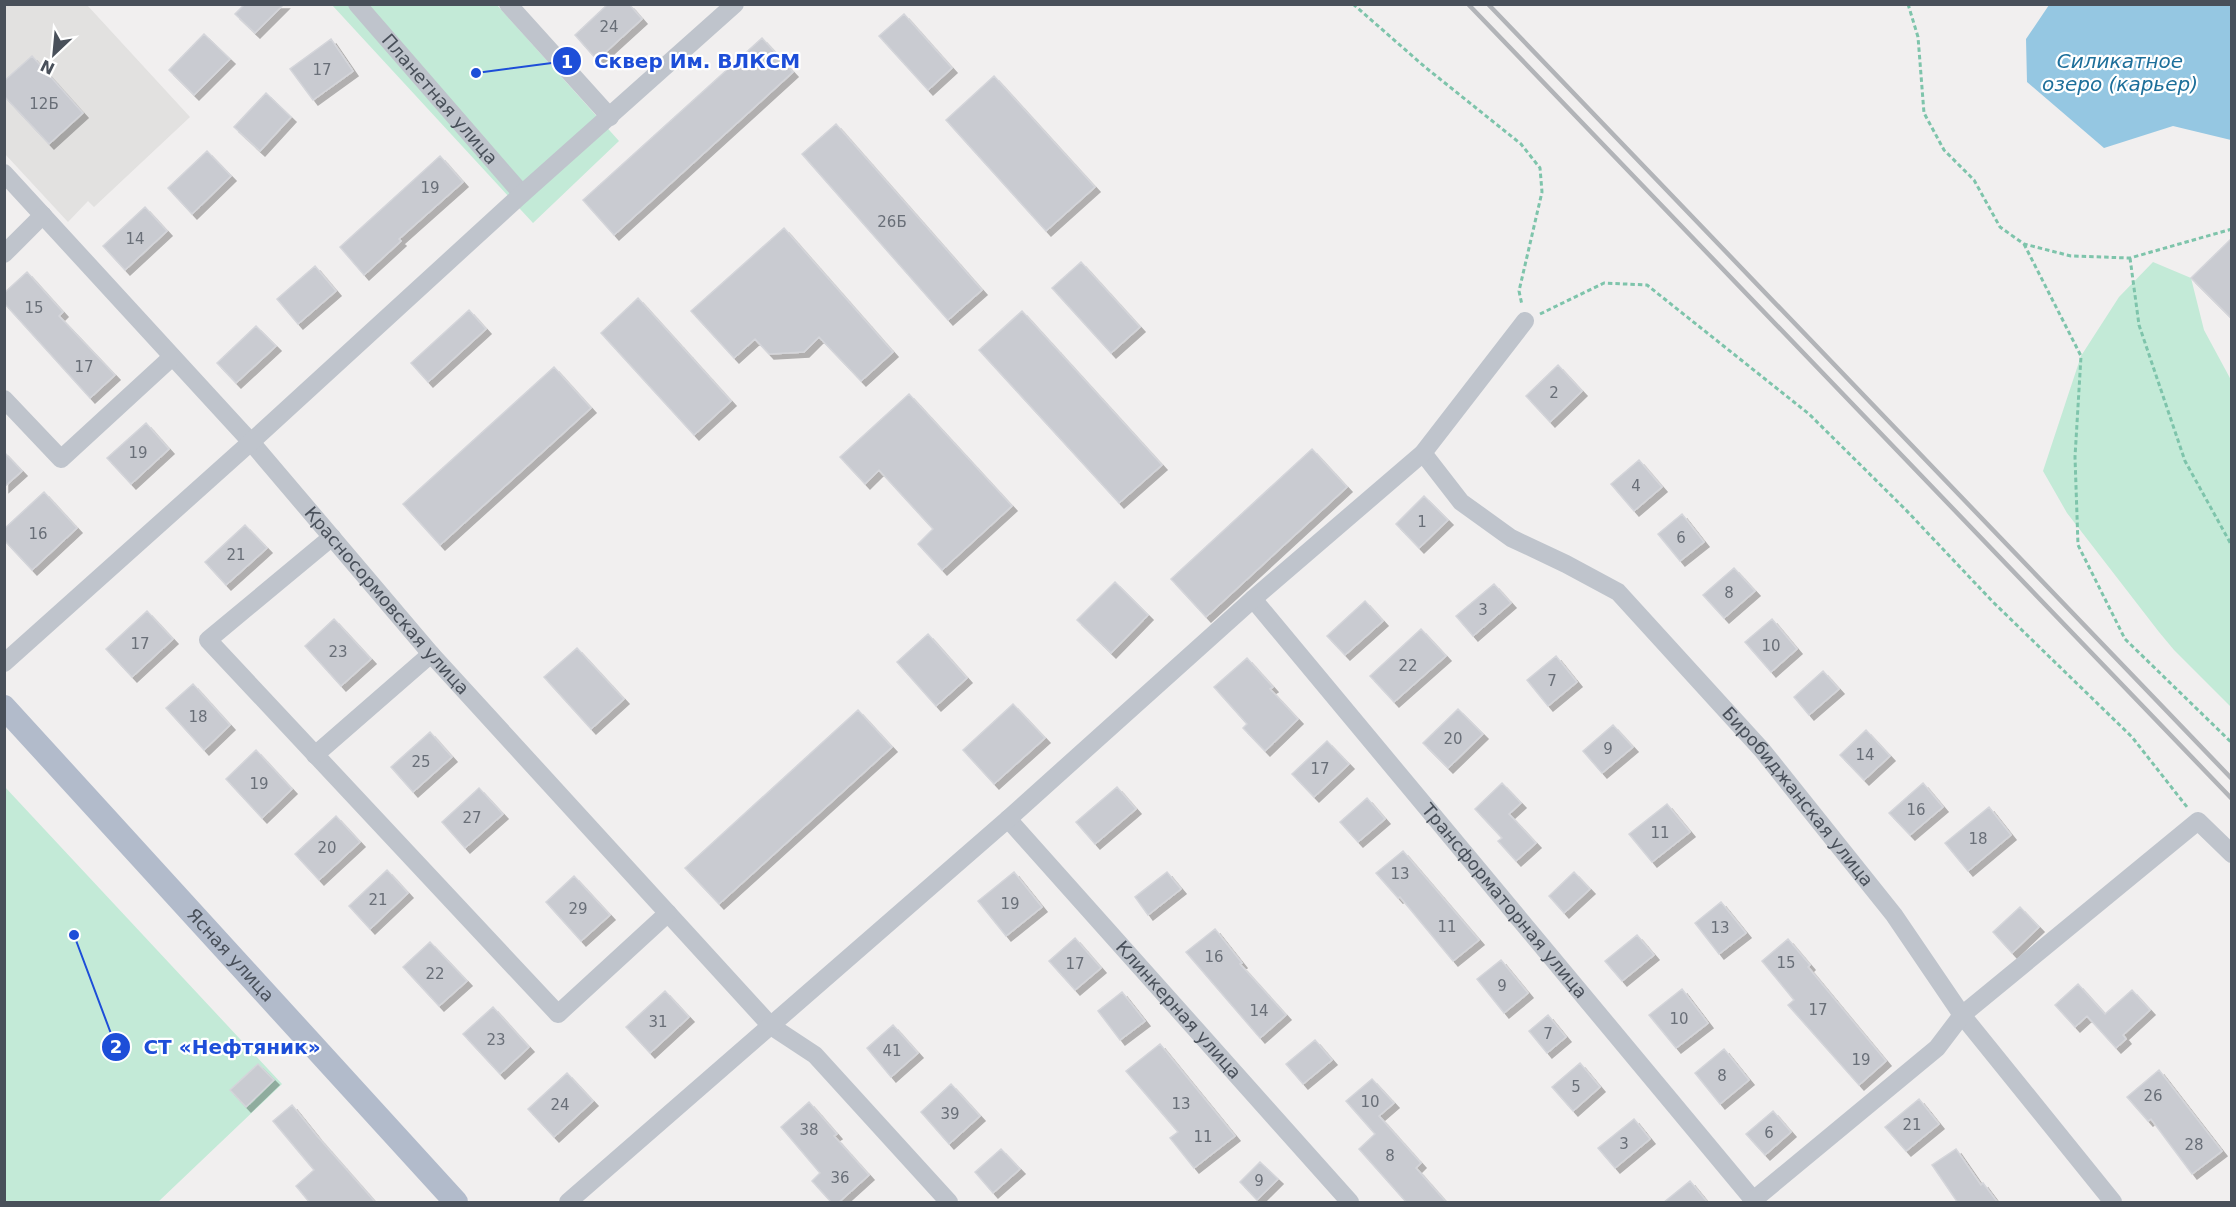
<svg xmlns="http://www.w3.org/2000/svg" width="2236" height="1207" viewBox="0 0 2236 1207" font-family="'DejaVu Sans',sans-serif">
<defs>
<filter id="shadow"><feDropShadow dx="5" dy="5" stdDeviation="0" flood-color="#0004"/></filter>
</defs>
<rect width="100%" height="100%" fill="#f1efef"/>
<!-- education -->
<path fill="#e2e1e0" d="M5,5H87L190,117L94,207L88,201L68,222L5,154Z"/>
<!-- green -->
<path fill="#c3ead7" d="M332,5H497L619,141L533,223Z
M2153,262L2191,278L2204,330L2231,380V707L2174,650L2159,632L2067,513L2043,471L2081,356L2119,297Z
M4,786L282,1084L158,1202H5Z"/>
<!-- water -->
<path fill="#95c7e2" d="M2049,5H2231V140L2173,126L2104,148L2027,82L2026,39Z"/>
<!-- building -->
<path fill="#c9cbd1" stroke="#d4d5da" stroke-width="1.5" filter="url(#shadow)" d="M245,4H284L255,33L235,14Z
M608,4H629L642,19L597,60L575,35Z
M904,14L952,68L928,90L879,36Z
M204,34L230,59L194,95L169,70Z
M762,38L793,72L614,235L583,200Z
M331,39L353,71L313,100L290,69Z
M32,56L83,113L49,144L4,96V81Z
M994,76L1095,187L1046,231L946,120Z
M266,93L291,117L260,151L234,127Z
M836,124L982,290L948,320L802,154Z
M207,151L231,176L192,214L168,188Z
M440,156L463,182L399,239L401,241L364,275L340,247Z
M145,207L167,231L125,270L103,246Z
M784,228L893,352L861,381L819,337L804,352L769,354L755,339L734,358L691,311Z
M2232,238V319L2191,278Z
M1081,262L1140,327L1111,353L1052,288Z
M315,266L336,291L298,324L277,299Z
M27,272L63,312L59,316L115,375L90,398L4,303V293Z
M638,298L731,401L694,435L601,333Z
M469,310L486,329L428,382L411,363Z
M1022,311L1162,465L1119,503L979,350Z
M256,326L276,346L236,383L217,363Z
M1558,365L1582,391L1550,422L1526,396Z
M554,367L591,408L440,545L403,504Z
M909,394L1012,506L942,570L918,544L933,529L879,470L865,484L840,457Z
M146,423L169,449L131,484L107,458Z
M1312,449L1347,487L1206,617L1171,579Z
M4,452L22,471L4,487Z
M1639,460L1662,487L1634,511L1611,484Z
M44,492L77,528L32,570L4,540V529Z
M1424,496L1448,520L1419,548L1396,524Z
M1682,514L1704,542L1680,561L1658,534Z
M245,525L267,548L226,585L205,562Z
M1734,568L1755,591L1724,618L1703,595Z
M1115,582L1148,615L1111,653L1077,620Z
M1494,584L1511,603L1473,636L1456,616Z
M1365,601L1383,621L1345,655L1327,636Z
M147,611L173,639L132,677L106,649Z
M334,619L371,659L341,686L305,646Z
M1772,619L1797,649L1771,672L1745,642Z
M1421,629L1446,656L1394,702L1370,676Z
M928,634L967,678L936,706L897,662Z
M577,648L624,699L591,729L544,677Z
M1556,656L1577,682L1548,706L1527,680Z
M1247,658L1273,687L1270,689L1298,719L1265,751L1243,728L1247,724L1214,687Z
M1823,671L1839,689L1809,715L1794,697Z
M193,684L230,725L204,750L166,708Z
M1013,704L1045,738L994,784L963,750Z
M1458,709L1483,734L1448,768L1423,743Z
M858,710L892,747L719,904L685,868Z
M1613,725L1633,747L1602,773L1583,751Z
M1866,730L1890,756L1864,780L1840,755Z
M430,732L452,757L413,792L391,767Z
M1327,741L1349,764L1314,797L1292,774Z
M256,750L292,789L262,818L226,779Z
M1502,783L1521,803L1509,814L1536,843L1516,861L1498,841L1502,838L1475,809Z
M1923,783L1943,807L1910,835L1889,813Z
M1117,787L1136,809L1095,844L1076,822Z
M479,788L503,814L465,848L442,822Z
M1367,798L1385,819L1358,842L1340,822Z
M1667,804L1690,832L1652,862L1629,834Z
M1989,807L2011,835L1968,871L1945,843Z
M336,816L360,842L319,880L295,854Z
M1403,851L1479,940L1453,961L1400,897L1398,898L1376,873Z
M387,870L408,893L370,929L349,906Z
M1014,872L1042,907L1006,936L978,901Z
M1167,872L1181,889L1148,915L1135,897Z
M1574,872L1590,889L1564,913L1549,896Z
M574,876L610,915L581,941L546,902Z
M1721,902L1746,933L1719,954L1695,923Z
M2020,907L2039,927L2012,953L1993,932Z
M1215,929L1242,963L1240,964L1286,1015L1260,1038L1186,952Z
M1637,935L1654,955L1622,981L1605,961Z
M1075,938L1101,968L1075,990L1049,961Z
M1788,939L1810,965L1808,967L1886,1061L1859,1085L1788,1005L1794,1000L1762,961Z
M430,942L467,981L439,1006L403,967Z
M1501,960L1528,993L1504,1013L1477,979Z
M2078,984L2105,1014L2132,990L2150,1010L2123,1035L2126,1039L2116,1048L2087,1016L2075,1027L2055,1005Z
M1682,989L1708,1023L1676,1048L1649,1015Z
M665,991L689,1017L650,1053L626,1027Z
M1122,992L1145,1021L1120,1040L1098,1011Z
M493,1007L529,1047L500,1074L463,1034Z
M1548,1015L1566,1037L1547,1053L1529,1031Z
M893,1025L918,1053L891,1077L867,1048Z
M1315,1040L1332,1060L1303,1084L1286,1064Z
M1160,1044L1235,1136L1194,1168L1170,1138L1178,1132L1126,1071Z
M1724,1049L1749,1080L1720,1104L1695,1073Z
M1580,1063L1600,1087L1573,1111L1552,1087Z
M258,1064L274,1080L246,1107L230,1090Z
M2159,1070L2222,1151L2192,1174L2151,1119L2148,1121L2127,1097Z
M567,1073L593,1101L554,1137L528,1109Z
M1372,1079L1394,1103L1379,1116L1421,1163L1416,1168L1447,1203H1407L1359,1149L1375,1134L1346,1101Z
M951,1084L980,1116L949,1144L921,1112Z
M1919,1099L1939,1124L1906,1151L1885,1127Z
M809,1102L837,1134L834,1136L869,1175L838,1203H832L812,1181L820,1173L781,1127Z
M292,1105L317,1136L376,1203H310L296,1186L314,1170L273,1121Z
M1773,1111L1791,1132L1765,1155L1746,1134Z
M1634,1119L1650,1139L1615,1168L1598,1148Z
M1001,1149L1020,1169L993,1193L975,1172Z
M1956,1149L1981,1185L1983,1183L1998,1203H1958L1932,1165Z
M1260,1162L1278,1179L1257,1200L1240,1182Z
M1690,1181L1708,1203H1663Z"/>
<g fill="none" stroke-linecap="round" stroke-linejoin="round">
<!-- path -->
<path stroke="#7ec4ab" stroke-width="3" stroke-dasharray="4.5 3" stroke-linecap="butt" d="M1353,4L1425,67L1521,144L1540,168L1542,192L1519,291L1522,305
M1908,4L1918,37L1924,113L1944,150L1974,180L2000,227L2024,244L2071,256L2130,258L2232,229
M2024,244L2081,356L2075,457L2078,545L2125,639L2232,743
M2130,258L2139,325L2185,461L2232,546
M1540,314L1604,283L1647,285L1809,414L1905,509L1993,602L2132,737L2187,807"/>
<!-- minor -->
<g stroke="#bfc4cc" stroke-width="18">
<path id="s1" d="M357,4L522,194"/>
<path d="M508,4L610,117"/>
<path id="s2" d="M4,173L251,442L431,654L771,1026L815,1055L949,1202"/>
<path d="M4,254L43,215"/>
<path d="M4,399L61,459L172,357"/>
<path id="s3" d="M1423,453L1461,502L1511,538L1566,564L1618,592L1762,750L1894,915L1962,1015L2113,1202"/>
<path d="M332,537L208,640L558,1014L668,913"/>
<path id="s4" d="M1253,599L1755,1202"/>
<path d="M4,663L251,442L522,194L735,4"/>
<path d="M315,755L431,654"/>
<path id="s5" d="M1008,819L1350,1202"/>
<path d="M568,1202L1008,819L1253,599L1423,453L1525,321"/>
<path d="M1751,1202L1937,1048L1962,1015L2198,821L2232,854"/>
</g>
<!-- major -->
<path stroke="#b2bbcb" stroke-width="24" id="s6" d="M4,707L456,1202"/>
<!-- rail -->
<path stroke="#b2b4b8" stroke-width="4.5" d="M1468,4L2232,799
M1488,4L2232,779"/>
</g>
<g text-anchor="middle" stroke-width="4.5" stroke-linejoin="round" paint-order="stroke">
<!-- number labels -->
<g font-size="15" fill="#696f78">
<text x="609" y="32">24</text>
<text x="322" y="75">17</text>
<text x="44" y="109">12Б</text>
<text x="430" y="193">19</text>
<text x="892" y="227">26Б</text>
<text x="135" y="244">14</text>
<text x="34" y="313">15</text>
<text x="84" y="372">17</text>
<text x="1554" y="398">2</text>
<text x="138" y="458">19</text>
<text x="1636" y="491">4</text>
<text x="1422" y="527">1</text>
<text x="38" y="539">16</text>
<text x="1681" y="543">6</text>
<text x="236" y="560">21</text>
<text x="1729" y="598">8</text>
<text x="1483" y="615">3</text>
<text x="140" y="649">17</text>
<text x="1771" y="651">10</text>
<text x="338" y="657">23</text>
<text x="1408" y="671">22</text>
<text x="1552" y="686">7</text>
<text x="198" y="722">18</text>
<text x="1453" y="744">20</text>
<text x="1608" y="754">9</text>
<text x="1865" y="760">14</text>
<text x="421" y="767">25</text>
<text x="1320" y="774">17</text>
<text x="259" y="789">19</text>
<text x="1916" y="815">16</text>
<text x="472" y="823">27</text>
<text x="1660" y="838">11</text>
<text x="1978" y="844">18</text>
<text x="327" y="853">20</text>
<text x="1400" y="879">13</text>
<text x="378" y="905">21</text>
<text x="1010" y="909">19</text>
<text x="578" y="914">29</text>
<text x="1447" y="932">11</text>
<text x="1720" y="933">13</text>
<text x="1214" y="962">16</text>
<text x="1786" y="968">15</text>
<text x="1075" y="969">17</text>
<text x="435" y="979">22</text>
<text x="1502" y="991">9</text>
<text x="1818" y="1015">17</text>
<text x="1259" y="1016">14</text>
<text x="1679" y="1024">10</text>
<text x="658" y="1027">31</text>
<text x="1548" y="1039">7</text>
<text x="496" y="1045">23</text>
<text x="892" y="1056">41</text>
<text x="1861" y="1065">19</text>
<text x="1722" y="1081">8</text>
<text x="1576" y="1092">5</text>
<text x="2153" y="1101">26</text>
<text x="1370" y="1107">10</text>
<text x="1181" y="1109">13</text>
<text x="560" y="1110">24</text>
<text x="950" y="1119">39</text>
<text x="1912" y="1130">21</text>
<text x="809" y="1135">38</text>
<text x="1769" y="1138">6</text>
<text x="1203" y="1142">11</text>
<text x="1624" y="1149">3</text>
<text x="2194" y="1150">28</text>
<text x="1390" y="1161">8</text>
<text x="840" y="1183">36</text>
<text x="1259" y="1186">9</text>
</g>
<!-- street labels -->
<g font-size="18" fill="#49505a" stroke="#fff">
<text dy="6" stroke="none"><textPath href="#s1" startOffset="126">Планетная улица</textPath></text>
<text dy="6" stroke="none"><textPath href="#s2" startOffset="574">Красносормовская улица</textPath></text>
<text dy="6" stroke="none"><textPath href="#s3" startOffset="516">Биробиджанская улица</textPath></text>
<text dy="6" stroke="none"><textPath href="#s4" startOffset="393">Трансформаторная улица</textPath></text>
<text dy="6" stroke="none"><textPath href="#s6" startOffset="336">Ясная улица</textPath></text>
<text dy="6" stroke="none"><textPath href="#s5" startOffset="256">Клинкерная улица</textPath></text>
</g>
<!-- water labels -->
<g font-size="20" font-style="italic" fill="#1d6f9a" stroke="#fff">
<text x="2120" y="68">Силикатное<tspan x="2120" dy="23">озеро (карьер)</tspan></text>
</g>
</g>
<!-- callouts -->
<path fill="none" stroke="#1d4ed8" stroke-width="2" d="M476 73L567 61M74 935L116 1047"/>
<g fill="#1d4ed8" stroke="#fff" stroke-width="2">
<circle cx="476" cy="73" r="6"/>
<circle cx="74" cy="935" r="6"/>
<circle cx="567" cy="61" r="15"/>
<circle cx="116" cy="1047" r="15"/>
</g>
<g font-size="18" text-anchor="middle" font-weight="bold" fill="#fff">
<text x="567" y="68">1</text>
<text x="116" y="1053">2</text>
</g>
<g font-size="20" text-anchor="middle" font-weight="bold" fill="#1d4ed8" stroke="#fff" stroke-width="4.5" stroke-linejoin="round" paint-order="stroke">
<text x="697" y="68">Сквер Им. ВЛКСМ</text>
<text x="232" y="1054">СТ «Нефтяник»</text>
</g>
<!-- border -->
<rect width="2236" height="1207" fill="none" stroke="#49505a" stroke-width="12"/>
<!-- north arrow -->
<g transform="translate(54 54) rotate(206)" stroke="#ffffff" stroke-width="4.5" paint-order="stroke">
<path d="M0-4.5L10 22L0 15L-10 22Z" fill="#49505a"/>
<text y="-9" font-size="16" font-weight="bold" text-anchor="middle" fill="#49505a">N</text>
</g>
</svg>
